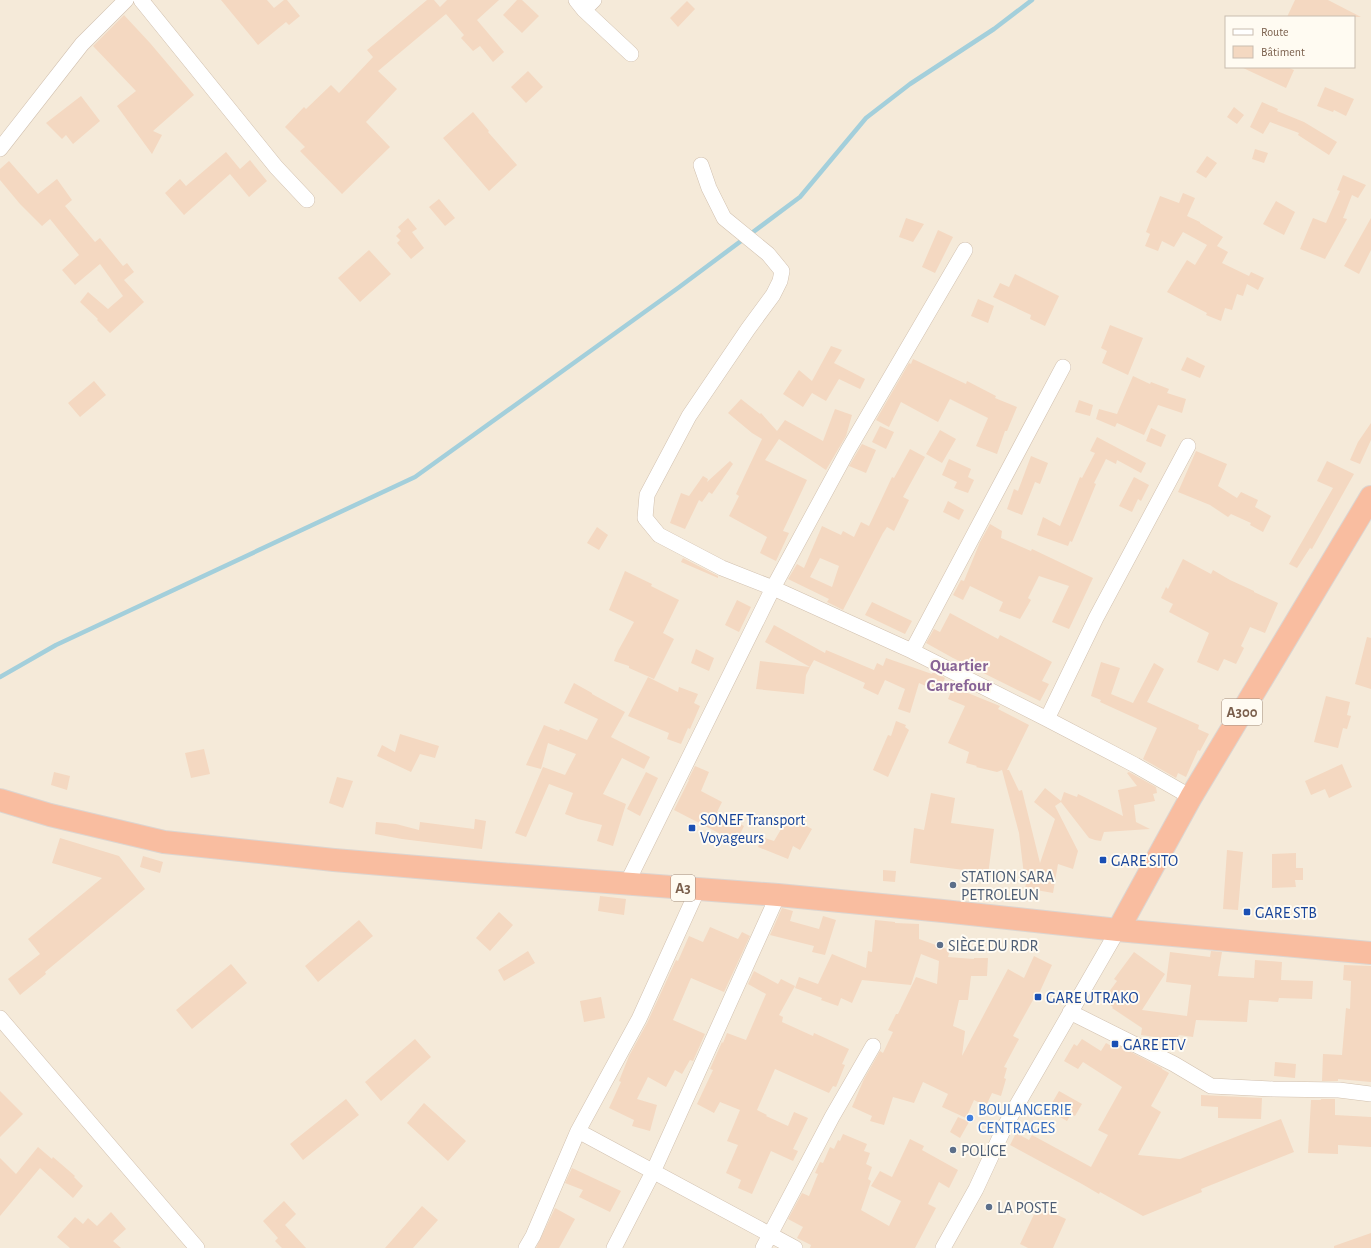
<svg xmlns="http://www.w3.org/2000/svg" width="1371" height="1248" viewBox="0 0 1371 1248" font-family="'Alegreya Sans',sans-serif">
<rect width="100%" height="100%" fill="#fdf7eb"/>
<!-- residential -->
<path fill="#f5ead9" fill-rule="evenodd" d="M0,0H1371V1248H0ZM1226,17H1354V67H1226Z"/>
<g fill="none" stroke-linecap="round" stroke-linejoin="round">
<!-- stream -->
<path stroke="#a3cfdb" stroke-width="4.5" d="M0,677L56,645L415,477L678,288L800,197L866,118L910,84L994,29L1032,0"/>
</g>
<!-- building -->
<path fill="#f4d8c1" fill-rule="evenodd" d="M221,0H267L274,8L284,0H287L300,16L289,25L286,22L258,45Z
M427,0H434L446,14L378,71L397,89L366,122L390,147L342,194L300,151L305,147L285,127L304,107L306,109L331,85L339,93L373,57L367,50Z
M447,0H499L477,20L504,52L493,62L480,46L473,51L461,38L464,35L440,7Z
M517,0H522L539,16L522,33L503,15Z
M1295,0H1328L1361,17H1287Z
M687,1L695,9L678,27L670,18Z
M124,15L150,43L194,95L153,131L162,135L152,154L117,106L136,91L93,46Z
M1241,67H1287L1294,70L1286,88Z
M528,71L543,87L526,103L511,87Z
M1325,87L1354,99L1346,116L1334,110L1333,112L1317,106Z
M81,96L100,121L73,144L66,135L62,139L46,123Z
M1262,102L1278,109L1277,111L1304,122L1337,142L1329,155L1298,135L1299,133L1270,122L1263,134L1250,127Z
M1234,107L1244,115L1237,124L1227,117Z
M473,112L489,131L488,132L517,165L489,191L443,138Z
M1255,149L1268,153L1264,163L1252,159Z
M226,152L240,169L250,160L267,181L249,197L230,174L184,215L165,193L180,179L186,186Z
M1207,156L1217,163L1206,178L1196,172Z
M9,161L38,194L57,179L72,200L65,206L95,242L100,238L123,266L127,263L134,272L124,280L144,302L110,333L97,320L98,319L80,302L88,292L108,309L123,296L100,264L75,285L62,270L79,255L50,219L42,226L20,204L0,180V169Z
M1343,175L1366,185L1358,198L1352,195L1343,218L1347,219L1325,259L1300,249L1313,218L1326,223L1340,191L1337,190Z
M1183,193L1195,198L1187,216L1200,222V223L1223,237L1217,246L1228,252L1222,263L1249,276L1251,272L1264,278L1258,290L1247,284L1243,296L1237,294L1232,310L1225,308L1221,321L1206,315L1207,313L1167,292L1187,260L1195,265L1207,245L1183,232L1174,247L1162,241L1158,251L1145,246L1150,234L1146,232L1160,196L1179,203Z
M439,199L455,218L445,226L429,207Z
M1276,201L1295,212L1284,235L1263,224Z
M408,218L417,229L412,232L424,248L411,259L397,243L400,240L396,236L401,231L398,227Z
M906,218L924,224L913,242L899,237Z
M1371,218V250L1359,274L1344,266Z
M938,230L953,237L935,273L922,267Z
M369,250L391,274L360,302L338,278Z
M1015,274L1059,296L1045,326L1030,319L1031,315L993,297L1000,283L1009,287Z
M978,299L994,306L988,323L971,316Z
M1110,325L1143,338L1128,375L1102,363L1107,351L1101,348Z
M831,346L842,350L834,363L865,379L860,389L839,379L826,401L812,393L803,407L783,394L799,370L812,381Z
M1187,357L1205,366L1200,378L1181,370Z
M913,359L966,384L967,381L996,396L995,398L1017,407L1007,431H1005L997,454L976,446L988,418L950,399L938,422L901,402L889,427L876,420L909,363L911,364Z
M1133,376L1150,384L1151,382L1169,389L1167,393L1186,399L1182,413L1158,405L1144,435L1117,423L1115,427L1096,419L1099,409L1117,414Z
M94,381L106,395L80,417L68,403Z
M741,399L760,414L761,413L777,431L785,420L823,441L835,409L852,415L846,436L826,470L779,439L765,460L807,480L783,531L789,533L776,561L760,553L767,537L729,516L739,496L736,494L762,439L752,433L728,413Z
M1079,400L1093,405L1090,416L1075,412Z
M1371,423V440L1360,464L1350,460L1358,442Z
M880,426L894,432L886,449L872,442Z
M1151,428L1166,435L1161,447L1146,441Z
M940,430L956,439L942,463L926,454Z
M1097,437L1146,463L1141,473L1117,460L1116,464L1106,459L1094,483L1096,484L1072,542L1070,541L1068,546L1037,535L1043,517L1060,526L1080,477L1082,478L1095,453L1090,451Z
M862,444L876,450L866,473L849,466Z
M910,449L925,457L903,497L909,500L894,531L887,527L883,533L843,610L827,602L829,599L788,579L797,564L804,568L822,526L841,535L843,531L854,537L861,522L869,526L892,477L894,478ZM820,558L839,566L832,587L810,577Z
M1196,451L1227,464L1218,486L1237,498L1241,492L1258,500L1255,507L1271,516L1263,532L1250,525L1251,523L1231,514L1228,517L1210,505L1178,492Z
M1031,456L1048,463L1040,484L1035,482L1022,515L1007,509L1014,489L1018,491Z
M949,459L971,469L968,477L974,480L968,493L954,488L957,482L942,475Z
M730,461L733,464L712,494L709,492L702,502L699,500L685,529L670,523L681,493L689,496L703,476L708,479L707,482Z
M1327,461L1354,474L1312,549L1310,548L1297,568L1289,564L1333,488L1317,481Z
M1134,477L1149,485L1141,501L1138,499L1132,512L1119,506Z
M948,501L964,510L959,520L943,512Z
M990,524L1002,531L1001,538L1031,551L1032,549L1093,578L1069,629L1052,622L1069,586L1039,576L1028,598L1031,600L1020,619L999,611L1003,602L970,586L963,600L953,595L961,580L964,581L980,542Z
M597,527L608,535L599,550L587,543Z
M683,558L718,576V578L681,562Z
M1183,559L1211,574L1213,570L1230,580L1254,591V592L1278,603L1265,633L1250,627L1241,646L1244,648L1236,664L1224,659L1218,671L1197,662L1209,633L1169,612L1173,604L1161,598L1166,587L1168,589Z
M625,571L652,584L651,586L679,600L663,633L674,639L654,679L629,668V666L614,661L618,651L634,622L609,610Z
M737,600L751,607L739,632L725,625Z
M872,602L912,621L905,634L865,615Z
M950,613L998,639L1000,635L1052,662L1042,681L1049,684L1040,701L953,658L926,643L934,629L940,632Z
M774,625L825,653L826,650L874,670L877,663L883,666L886,658L932,674L933,671L945,678L939,692L919,683L910,713L898,709L905,689L885,680L878,695L863,688L865,683L814,660L810,667L765,642Z
M1367,637L1371,638V689L1355,684Z
M696,649L714,658L709,671L691,663Z
M760,661L810,667L806,675L804,694L756,689Z
M1101,662L1120,668L1111,694L1133,703L1154,663L1164,669L1147,702L1199,725L1198,729L1209,734L1200,751L1198,750L1186,777L1178,773L1176,778L1143,759L1157,728L1100,702L1101,700L1091,696Z
M648,677L678,692L679,687L698,694L694,703L700,706L690,729L688,728L681,744L667,739L669,733L628,716Z
M574,683L592,693V694L625,712L611,737L650,757L644,769L622,758L603,794L626,804L613,846L597,841L602,825L578,819L565,814L573,793L549,784L526,837L515,833L543,767L565,775L576,754L548,743L541,769L526,765L544,725L559,731L560,729L587,740L598,719L564,703Z
M953,687L1000,706L998,709L1029,725L1007,770H1009L1019,791L1022,790L1040,863L1055,819L1034,802L1045,788L1061,801L1064,792L1077,797L1078,794L1123,816L1118,790L1137,786L1127,773L1129,772L1156,787L1157,793L1153,794L1155,801L1134,805L1136,822L1150,829L1104,832L1101,841L1095,840L1089,838L1061,802L1055,806L1078,851L1073,869L1058,864L1053,893L1025,888L1028,876L1024,875L1019,833L1002,770L997,772L976,767L977,766L966,763L969,752L948,743L965,706L948,699Z
M1326,696L1350,702L1347,715L1351,716L1347,729L1343,728L1338,748L1314,742Z
M896,721L906,725L905,727L909,730L888,777L873,770L888,735L891,736Z
M400,734L439,746L435,758L420,754L411,772L377,756L382,745L395,752Z
M204,749L210,774L191,778L185,753Z
M1342,764L1352,787L1329,798L1325,789L1311,795L1305,781Z
M695,766L709,772L701,791L722,802L717,812L744,826L736,842L674,810L689,780H688Z
M54,772L70,776L67,790L51,785Z
M646,772L658,778L640,816L627,809Z
M337,777L353,781L343,808L329,803Z
M931,793L955,798L951,823L994,829L988,875L964,871V870L910,863L914,828L924,830Z
M789,816L812,829L800,850L793,846L788,859L758,847L762,837L774,841Z
M475,819L486,821L482,849L402,839L375,834L376,822L396,824L419,830L420,822L474,829Z
M60,838L119,856L145,889L45,972L46,974L20,995L8,979L40,954L28,939L102,878L52,863Z
M1227,850L1243,852L1238,910L1223,909Z
M1296,853V868H1303V880H1295L1296,887L1272,888V854Z
M143,856L163,862L160,873L140,867Z
M883,870L896,871L895,882L883,881Z
M600,896L626,899L624,915L598,911Z
M782,908L793,911L790,921L819,929L823,916L836,920L825,955L812,952L814,946L770,935Z
M499,912L513,925L490,951L476,938Z
M359,920L373,936L318,982L305,966Z
M875,920L895,922V923L919,924V939L950,950L948,957L974,959V958H988L987,976H971L968,1000H959L953,1026L965,1031L962,1056L1008,969L1024,978L1034,956L1052,965L1036,1000H1033L1013,1036L1019,1039L1004,1067L1007,1068L1004,1078L1006,1079L1001,1096L992,1093L986,1106L974,1100L966,1118L942,1107L948,1094L923,1082L914,1103L893,1097L884,1125L870,1121L872,1116L852,1107L864,1079L880,1051L883,1053L893,1032L888,1030L896,1014H898L916,977L937,984L939,961L921,954L911,985L862,980L852,1003L841,998L838,1006L821,1000L822,998L795,988L799,977L818,984L832,954L866,968L868,951L872,952Z
M710,927L738,939L742,932L750,936L724,992L691,978L673,1020L705,1034L693,1061L690,1060L682,1074L675,1070L666,1087L648,1077L637,1099L657,1105L650,1131L632,1126L634,1120L609,1108L621,1082L619,1081L629,1056L647,1023L676,960L678,961L689,936L703,942Z
M528,951L535,963L504,981L498,970Z
M1211,951L1222,952L1218,976L1254,978L1255,960L1282,962L1281,980L1313,981L1312,999L1279,998L1278,1002L1249,1000L1247,1022L1196,1020L1193,1037L1179,1035L1176,1040L1141,1035L1142,1028L1112,1008L1113,1007L1103,1000L1117,981L1114,979L1134,952L1165,974L1142,1010L1187,1016L1191,985L1166,982L1170,952L1210,957Z
M231,964L247,983L192,1029L176,1010Z
M1344,965L1371,966V1082L1338,1079V1081H1322L1323,1054L1342,1055L1346,1008L1350,1009L1351,981L1343,980Z
M754,971L778,984L781,979L795,986L779,1015L783,1017L782,1022L813,1036L814,1033L849,1049L842,1064L845,1065L836,1087L833,1086L829,1093L775,1069L757,1110L767,1115L766,1116L788,1126L794,1112L808,1118L793,1149L798,1151L793,1161L771,1151L752,1194L738,1188L741,1180L726,1173L738,1145L727,1141L740,1110L720,1102L714,1113L697,1104L713,1070L710,1069L722,1042L723,1043L727,1033L746,1040L766,994L748,984Z
M601,997L605,1018L584,1022L580,1001Z
M415,1039L431,1057L381,1101L365,1082Z
M1082,1039L1101,1051L1106,1043L1117,1049L1119,1046L1162,1068V1069L1169,1073L1151,1106L1161,1112L1138,1155L1180,1159L1281,1119L1294,1152L1201,1189L1202,1192L1143,1216L1100,1192L1099,1194L1082,1184L1010,1145L1016,1133L1029,1140L1032,1135L1091,1167L1108,1135L1098,1130L1122,1087L1083,1062L1078,1069L1064,1061L1074,1044L1077,1046Z
M1275,1062L1296,1064L1295,1078L1274,1076Z
M0,1091L23,1114L0,1137Z
M1059,1091L1082,1104L1075,1116L1071,1114L1067,1121L1048,1110Z
M1201,1095L1262,1098L1261,1119L1218,1118V1107L1201,1106Z
M346,1099L359,1115L303,1160L290,1144Z
M1321,1099H1335V1115L1371,1117V1147L1338,1145V1154L1308,1153L1311,1100H1321Z
M424,1103L466,1141L448,1161L407,1123Z
M958,1117L969,1122L960,1138L950,1132Z
M843,1134L867,1144L864,1151L870,1153L866,1164L872,1167L868,1179L871,1181L861,1210L889,1226L901,1201L871,1186L880,1171L892,1177L910,1139L924,1146L922,1150L958,1170L949,1188L939,1182L928,1204L936,1208L915,1248H810L811,1245L797,1238L803,1227L788,1219L802,1193L809,1196L818,1174L815,1173L820,1162L823,1163L830,1147L834,1149L838,1140L840,1141Z
M38,1147L52,1159L53,1157L75,1176L74,1177L83,1186L73,1198L40,1168L0,1216V1158L16,1174Z
M572,1168L621,1191L610,1212L579,1197L583,1190L565,1183Z
M284,1201L296,1214L285,1225L306,1248H282L275,1241L278,1238L263,1221Z
M422,1206L438,1220L413,1248H385Z
M1038,1206L1066,1219L1053,1248H1028L1020,1244Z
M555,1208L575,1219L559,1248H536Z
M111,1212L126,1229L113,1241L121,1248H70L57,1237L75,1217L83,1224L88,1218L97,1226Z
M1371,1233V1248H1334V1246Z"/>
<g fill="none" stroke-linecap="round" stroke-linejoin="round">
<!-- street casing -->
<g stroke="#d1c0af" stroke-width="16">
<path id="street" d="M141,0L276,167L307,200
M576,0L584,10L631,54
M584,10L594,0
M0,149L82,44L126,0
M701,165L709,188L724,218L768,254L782,271L780,281L773,295L748,329L689,416L647,495L645,518L659,535L722,568L773,588L912,651L1047,719L1135,765L1191,797
M912,651L1063,367
M1047,719L1096,618L1188,446
M627,883L773,588L848,450L965,250
M1070,1012L1174,1064L1211,1086L1273,1089L1339,1090L1371,1094
M0,1018L197,1248
M578,1131L795,1248
M526,1248L533,1236L578,1131L639,1019L698,889
M614,1248L653,1172L778,895
M763,1248L832,1117L873,1046
M943,1248L976,1189L1006,1124L1118,930"/>
</g>
<!-- highway casing -->
<g stroke="#dcd5d0" stroke-width="24">
<path id="highway" d="M0,800L50,815L164,842L334,860L488,873L778,895L943,911L1118,930L1371,953
M1118,930L1191,797L1371,497"/>
</g>
<!-- street -->
<use href="#street" stroke="#fff" stroke-width="15"/>
<!-- highway -->
<use href="#highway" stroke="#f9bda0" stroke-width="22"/>
</g>
<!-- markers -->
<g fill="#1a4fb4" stroke="#fffbf2" stroke-width="1.5">
<rect x="688" y="824" width="8" height="8" rx="2"/>
<rect x="1099" y="856" width="8" height="8" rx="2"/>
<rect x="1243" y="908" width="8" height="8" rx="2"/>
<rect x="1034" y="993" width="8" height="8" rx="2"/>
<rect x="1111" y="1040" width="8" height="8" rx="2"/>
</g>
<g fill="#5c6f8a" stroke="#fffbf2" stroke-width="1.5">
<circle cx="953" cy="885" r="4"/>
<circle cx="940" cy="945" r="4"/>
<circle cx="953" cy="1150" r="4"/>
<circle cx="989" cy="1207" r="4"/>
</g>
<circle fill="#3f7fe0" stroke="#fffbf2" stroke-width="1.5" cx="970" cy="1118" r="4"/>
<g text-anchor="middle" stroke-width="4" stroke-linejoin="round" paint-order="stroke">
<!-- shield labels -->
<g fill="#fffbf2" stroke="#a28e7e" stroke-width="1">
<rect x="1222" y="699" width="40" height="26" rx="3"/>
<rect x="671" y="875" width="24" height="26" rx="3"/>
</g>
<g font-size="15" font-weight="bold" fill="#7a5f4c">
<text x="1242" y="717">A300</text>
<text x="683" y="893">A3</text>
</g>
<!-- transit labels -->
<g font-size="16" fill="#164399" stroke="#fffbf2" text-anchor="start">
<text x="700" y="825">SONEF Transport<tspan x="700" dy="18">Voyageurs</tspan></text>
<text x="1111" y="866">GARE SITO</text>
<text x="1255" y="918">GARE STB</text>
<text x="1046" y="1003">GARE UTRAKO</text>
<text x="1123" y="1050">GARE ETV</text>
</g>
<!-- service labels -->
<g font-size="16" fill="#4e5e75" stroke="#fffbf2" text-anchor="start">
<text x="961" y="882">STATION SARA<tspan x="961" dy="18">PETROLEUN</tspan></text>
<text x="948" y="951">SIÈGE DU RDR</text>
<text x="961" y="1156">POLICE</text>
<text x="997" y="1213">LA POSTE</text>
</g>
<!-- shop labels -->
<g font-size="16" fill="#366cbe" stroke="#fffbf2" text-anchor="start">
<text x="978" y="1115">BOULANGERIE<tspan x="978" dy="18">CENTRAGES</tspan></text>
</g>
<!-- neighbourhood labels -->
<g font-size="17" font-weight="bold" fill="#886496" stroke="#fffbf2">
<text x="959" y="671">Quartier<tspan x="959" dy="20">Carrefour</tspan></text>
</g>
</g>
<!-- legend -->
<rect x="1225" y="16" width="130" height="52" fill="#fffbf2" stroke="#cabdb0"/>
<rect x="1233" y="29" width="20" height="6" fill="#ffffff" stroke="#cabdb0"/>
<text x="1261" y="36" font-size="12" fill="#7a5f4c">Route</text>
<rect x="1233" y="46" width="20" height="12" fill="#f4d8c1" stroke="#cabdb0"/>
<text x="1261" y="56" font-size="12" fill="#7a5f4c">Bâtiment</text>
</svg>
